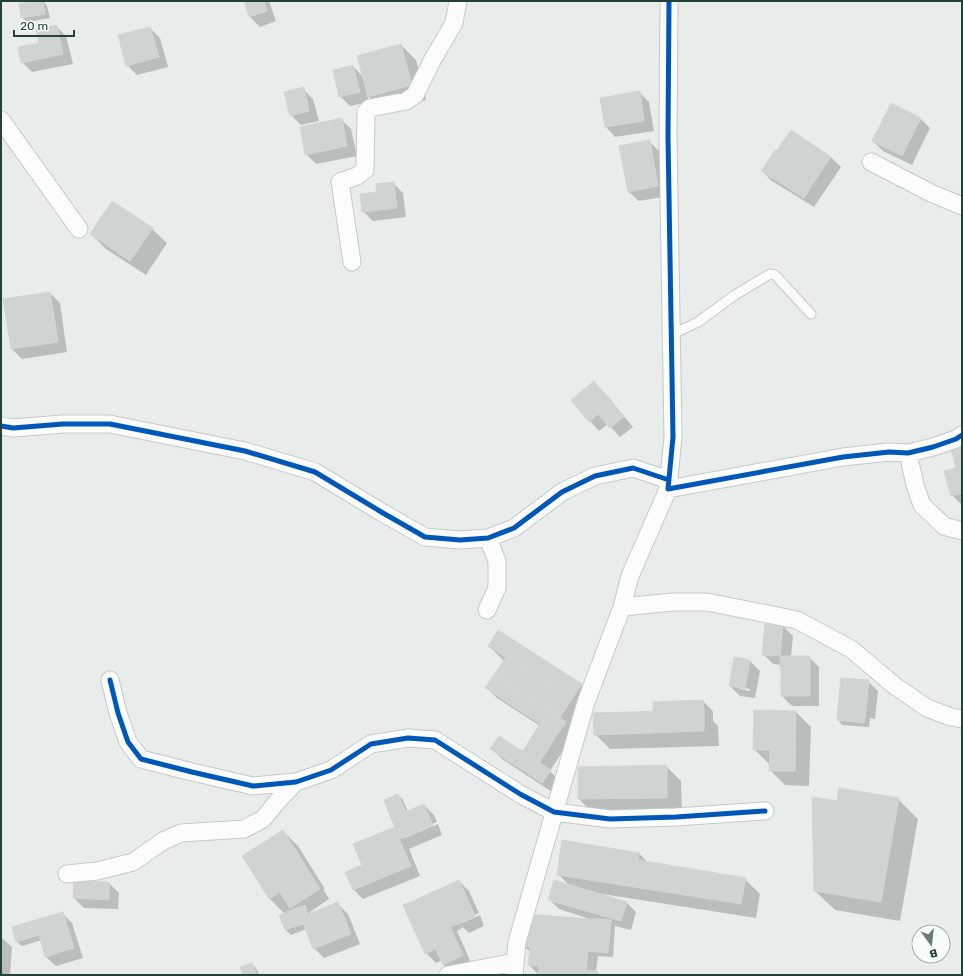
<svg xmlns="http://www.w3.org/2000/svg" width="963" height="976" viewBox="0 0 963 976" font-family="Rubik,sans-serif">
<rect width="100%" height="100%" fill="#e8edeb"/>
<!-- shadow -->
<path fill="#0003" fill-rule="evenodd" d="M41,1H43L47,6L50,18L27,22L22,17Z
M245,1H269L276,21L260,27L250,17Z
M56,26L66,36L73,64L32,72L22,62Z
M150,28L160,38L168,67L137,75L127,65Z
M401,45L416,60L426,100L384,111L367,95L369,102L350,106L340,96L353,66L363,77Z
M303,89L313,99L319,121L301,125L291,115Z
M639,92L649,102L654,131L615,137L606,127L601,98Z
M920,118L930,128L912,165L883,151L873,141Z
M341,119L351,129L357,156L316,164L306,154Z
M791,131L831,157L841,167L814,207L772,181L762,171L778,151Z
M649,141L659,151L668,196L639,201L629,192Z
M393,183L403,193L406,217L373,221L363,211Z
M152,229L167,243L146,275L106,249L91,234Z
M50,293L60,303L67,352L22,359L12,349L4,299Z
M594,383L604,392L633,427L620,437L608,424L599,431L590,421Z
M962,448V505L952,495Z
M783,626L793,636L791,657H809L819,667V706H792L782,696L781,665L773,664L763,654Z
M489,646L581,685L596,700L586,714L581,710L570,727L575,732L550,771L560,781L552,792L502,759L492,749L522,753L540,726L497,698L487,688L504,661Z
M735,658L750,661L760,671L755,698L740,696L730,686ZM740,687L750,689V691L740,689Z
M868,681L878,691L875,719L870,718L869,727L842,725L838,720Z
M703,701L713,711V721L718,726L719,746L610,749L595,734L654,712Z
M796,712L811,727L809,786L785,785L770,770V764H769L754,749Z
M666,766L681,781L682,812L594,814L579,799V768Z
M398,795L403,800L408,812L424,805L434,815L437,822L404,836V838L438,824L442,835L409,849L420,876L363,899L353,889L363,866L396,828Z
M898,799L918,819L900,921L835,910L815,891L838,802Z
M283,831L298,846L325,889H323L329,899L310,912L311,914L338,904L348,914L360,944L324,958L314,948L306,929L291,935L286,930L280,916L285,914L270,899L243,856Z
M639,853L648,863L745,879L760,894L756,918L602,894L601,895L626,902L636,912L631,930L615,926L613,957L598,956L596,971L600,975H539L529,965L530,952L524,946L527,915L590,919L559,909L549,899L570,886L558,874Z
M459,881L469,891L479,913L462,921V923L480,915L484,926L469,933L460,925L462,928L457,931L472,965L453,974L443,964L442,960L436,963L426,953L404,906Z
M75,882L109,883L119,893L118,909L84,908L74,898Z
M62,913L72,923L83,958L56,966L46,957L42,940L22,946L17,942L13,928Z
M1,937L12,947L10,975H1Z
M252,964L256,968L259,975H244Z"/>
<!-- building -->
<path fill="#cfd4d2" stroke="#d1d6d4" d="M35,1H43L45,14L21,18L19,4Z
M244,1H264L267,11L249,17Z
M57,25L63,54L21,63L18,47L39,43L36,29Z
M150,27L159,57L126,66L118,35Z
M401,44L412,85L368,97L357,56Z
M353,65L360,92L339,97L333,70Z
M304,87L309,111L290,116L284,92Z
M640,91L644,121L605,127L600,98Z
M891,103L905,110L886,148L872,141Z
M905,110L921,118L902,156L886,148Z
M342,118L347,146L305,155L300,127Z
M791,130L831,157L818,176L778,149Z
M650,140L658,186L628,192L619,146Z
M776,149L818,176L804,198L761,171Z
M394,182L397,208L362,212L360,194L377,192L376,184Z
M112,201L153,228L130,261L90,234Z
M50,292L53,310L6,317L3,299Z
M53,310L58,342L11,349L6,317Z
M594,381L624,417L610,428L598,414L589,422L571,400Z
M962,447V493L951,496L944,471L956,468L951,449Z
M765,624L783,625L780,656L762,655Z
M498,630L582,684L571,700L488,646Z
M780,656H810V674H781Z
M734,657L750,660L745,689L729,686Z
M506,658L571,700L560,718L494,675Z
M781,674H810V696H781Z
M494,675L566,722L557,735L485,688Z
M841,678L869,680L866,710L838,707Z
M703,700L704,710L653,712V702Z
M838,707L866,710L864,723L837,720Z
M704,710V731L594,735L593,713Z
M754,710L796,711L795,771H769L770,750H753Z
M540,724L557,735L539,763L522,752Z
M499,736L551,770L542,783L490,749Z
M667,765V798L578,799V767Z
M839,788L899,798L881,902L814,891L812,797L837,801Z
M398,794L406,812L391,818L384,800Z
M424,804L433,825L400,839L391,818Z
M395,827L403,848L362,865L353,844Z
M283,830L310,873L269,899L242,856Z
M562,840L639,853L634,887L557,875Z
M403,848L411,866L353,890L345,872Z
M638,860L746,878L741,904L634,887Z
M310,873L320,889L290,908L280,892Z
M459,880L475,916L458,924L442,888Z
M554,880L627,902L621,921L548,900Z
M74,881L109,882V900L73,898Z
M442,888L458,924L450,927L434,891Z
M434,891L450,927L430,936L414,901Z
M414,901L435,949L425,954L403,905Z
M338,902L351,934L313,949L301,917Z
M305,905L308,914L301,917L297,908Z
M297,908L303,924L285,930L279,915Z
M63,912L74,948L45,957L35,920Z
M526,914L590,919L589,933L525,928Z
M590,919H599L597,952L588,951Z
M599,919L611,920L608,953L597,952Z
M35,920L39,935L16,942L12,927Z
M450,927L463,955L443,965L430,936Z
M525,928L589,933L588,951L523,946Z
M530,947L588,951L586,970L528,965Z
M252,963L257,975H243L240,967Z
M539,966L597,971V975H538Z"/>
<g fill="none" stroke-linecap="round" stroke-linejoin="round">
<!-- service casing -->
<g stroke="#c5cac8" stroke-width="11">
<path id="service" d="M671,335L698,322L735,295L770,274L775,275L811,314"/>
</g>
<!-- minor casing -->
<g stroke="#c5cac8" stroke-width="19">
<path id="minor" d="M669,1L668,137L673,437L668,489L843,457L889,452L908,453L933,447L956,439L962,435
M1,120L79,229
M871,162L931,193L962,206
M352,262L340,182L357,176L365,170L366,112L370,108L406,101L415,95L433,59L454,23L458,1
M1,426L13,428L63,424H110L245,451L315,472L383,513L425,537L460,540L488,538L514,528L562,492L595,476L633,468L669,480
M908,453L915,485L922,505L944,526L962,531
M622,607L673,602H707L797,620L851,649L895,686L927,708L951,717L962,719
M487,610L497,588V561L488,538
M110,680L118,713L128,742L141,759L192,772L253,786L296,782L331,770L371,744L408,738L435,740L520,794L554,812L610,819L676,817L765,811
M67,874L97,871L133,862L163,841L181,833L244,829L263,819L276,803L296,782
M448,975L515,962
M514,975L517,942L586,702L622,607L630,576L668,489"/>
</g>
<!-- service -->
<use href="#service" stroke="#fcfcfc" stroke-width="9"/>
<!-- minor -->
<use href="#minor" stroke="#fcfcfc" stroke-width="17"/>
<!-- cycleway casing -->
<g stroke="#f7fbf9" stroke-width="8">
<path id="cycleway" d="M669,1L668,137L673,437L668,489L843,457L889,452L908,453L933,447L956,439L962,435
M1,426L13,428L63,424H110L245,451L315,472L383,513L425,537L460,540L488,538L514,528L562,492L595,476L633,468L669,480
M110,680L118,713L128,742L141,759L192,772L253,786L296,782L331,770L371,744L408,738L435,740L520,794L554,812L610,819L676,817L765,811"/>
</g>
<!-- cycleway -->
<use href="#cycleway" stroke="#0057b8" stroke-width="5"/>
</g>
<!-- border -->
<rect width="963" height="976" fill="none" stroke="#24423a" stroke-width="4"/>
<!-- north arrow -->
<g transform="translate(931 944) rotate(165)"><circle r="19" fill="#f7fbf9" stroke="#a3b1ad"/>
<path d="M0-3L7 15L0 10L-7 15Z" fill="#697e78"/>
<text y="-6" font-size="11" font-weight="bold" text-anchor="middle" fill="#24423a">B</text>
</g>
<!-- scale -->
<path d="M14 30v6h60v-6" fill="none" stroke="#24423a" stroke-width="2"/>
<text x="20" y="30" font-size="12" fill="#24423a" stroke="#f7fbf9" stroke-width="3" paint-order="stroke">20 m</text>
</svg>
